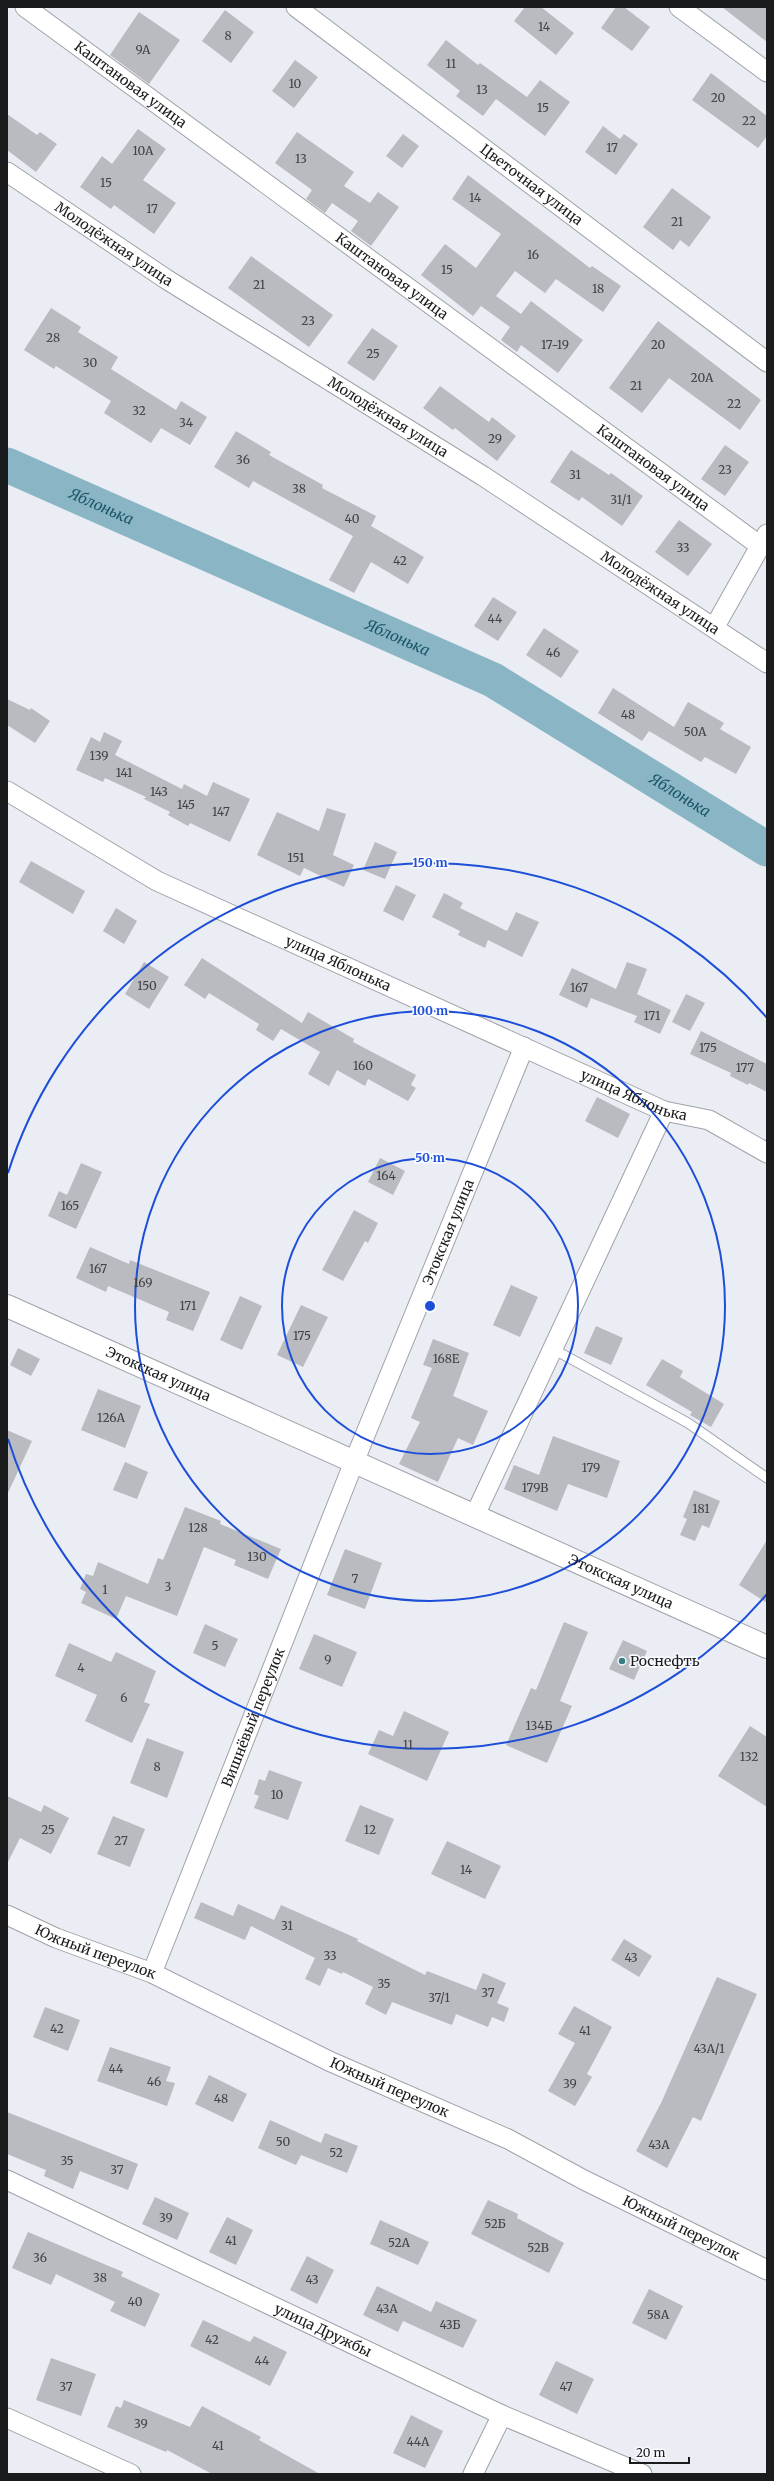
<svg xmlns="http://www.w3.org/2000/svg" width="774" height="2481" viewBox="0 0 774 2481" font-family="Merriweather,serif">
<rect width="100%" height="100%" fill="#eaedf4"/>
<g fill="none" stroke-linecap="round" stroke-linejoin="round">
<!-- river -->
<path stroke="#89b5c4" stroke-width="35" id="s1" d="M7,465L493,680L767,849"/>
</g>
<!-- building -->
<path fill="#babac1" d="M525,7H541L574,33L556,55L514,21Z
M616,7H624L650,27L632,51L601,28Z
M722,7H767V42Z
M225,10L254,32L231,63L202,41Z
M139,12L180,40L149,84L110,55Z
M446,40L478,65L480,63L527,97L540,80L570,102L545,136L496,99L483,116L456,96L460,91L427,65Z
M295,60L318,77L294,108L272,91Z
M711,73L767,116V136L758,148L692,100Z
M7,114L37,135L40,132L57,144L36,172L7,150Z
M603,126L620,139L624,134L638,144L616,175L585,152Z
M138,129L166,149L143,180L176,203L154,234L114,205L111,209L80,187L102,156L112,164Z
M297,132L354,172L344,186L370,203L378,192L399,207L371,246L351,231L358,221L332,203L325,213L306,199L312,190L275,163Z
M403,134L419,146L402,168L386,156Z
M468,175L590,268L592,266L621,286L603,312L556,279L545,293L515,271L496,296L521,314L531,301L583,340L558,373L521,345L517,352L501,340L510,327L481,306L473,316L421,275L445,244L476,268L501,234L452,199Z
M672,188L711,217L689,247L680,240L673,250L643,227Z
M251,256L333,315L309,347L228,288Z
M51,308L81,327L78,332L118,357L111,369L176,410L181,401L207,417L190,445L161,428L151,443L104,413L111,401L56,366L54,369L24,350Z
M658,321L761,400L740,430L669,378L642,413L609,388Z
M372,328L398,346L374,381L347,363Z
M440,386L489,422L492,417L516,436L497,461L455,428L453,430L423,408Z
M236,431L271,452L269,455L323,485L322,488L376,516L371,526L424,557L408,584L371,562L354,593L329,580L353,536L253,481L249,488L214,467Z
M725,445L749,462L725,496L701,479Z
M571,450L609,475L611,473L643,496L622,526L582,497L579,501L550,482Z
M679,520L712,544L688,576L655,552Z
M493,597L517,612L498,641L474,626Z
M544,628L579,651L561,678L526,655Z
M613,688L674,727L688,702L724,723L720,729L751,747L736,774L705,757L701,762L649,731L642,741L598,713Z
M7,699L30,710L31,708L50,721L35,743L7,725Z
M104,732L122,741L115,755L182,789L184,784L207,796L213,782L250,799L230,842L190,823L188,826L168,815L170,812L144,799L146,797L105,778L103,782L76,770L91,737L100,742Z
M327,808L346,814L333,855L354,865L344,887L304,868L300,876L257,855L277,812L319,831Z
M375,842L397,852L385,879L363,870Z
M31,861L85,891L73,914L19,882Z
M396,885L416,895L403,921L383,911Z
M444,893L463,903L460,908L507,931L516,912L539,922L522,957L488,940L485,948L458,935L460,931L432,917Z
M116,908L137,921L124,944L103,931Z
M202,958L302,1023L308,1012L354,1039L353,1042L416,1075L411,1085L416,1088L408,1101L368,1079L365,1086L337,1070L329,1086L308,1074L320,1052L281,1029L273,1041L256,1030L259,1024L209,993L205,999L184,985Z
M144,962L169,977L149,1009L125,994Z
M627,962L647,969L637,994L671,1010L660,1034L634,1022L637,1016L591,998L587,1008L559,995L572,968L616,989Z
M686,994L705,1003L690,1031L672,1022Z
M701,1031L767,1064V1092L749,1083L748,1085L730,1076L731,1073L690,1054Z
M597,1097L630,1114L618,1138L585,1121Z
M380,1158L405,1171L393,1195L368,1182Z
M81,1163L102,1172L76,1229L48,1216L59,1191L67,1195Z
M354,1210L378,1223L368,1243L365,1241L343,1281L322,1270Z
M90,1247L129,1264L130,1260L210,1292L193,1331L166,1320L169,1312L108,1286L106,1292L76,1278Z
M511,1285L538,1297L520,1337L493,1325Z
M240,1296L262,1306L242,1350L220,1340Z
M301,1305L328,1317L303,1367L277,1355Z
M596,1326L623,1338L611,1365L584,1353Z
M433,1339L469,1353L453,1396L488,1411L473,1445L458,1438L438,1482L399,1464L420,1422L411,1418L432,1368L423,1365Z
M18,1348L40,1359L31,1376L10,1365Z
M662,1359L683,1371L680,1377L724,1404L711,1427L690,1415L692,1412L646,1385Z
M98,1389L141,1406L125,1448L81,1430Z
M7,1430L32,1441L7,1495Z
M553,1436L620,1461L607,1498L568,1484L557,1511L504,1489L514,1465L539,1475Z
M125,1462L148,1472L137,1499L113,1490Z
M694,1490L720,1501L709,1528L702,1525L695,1541L680,1535L687,1519L683,1517Z
M185,1507L221,1521L220,1524L281,1549L268,1579L234,1565L236,1560L204,1547L177,1616L126,1596L116,1619L81,1603L86,1592L80,1589L86,1574L93,1576L98,1562L148,1584L158,1558L163,1560Z
M767,1540V1603L739,1585Z
M345,1549L382,1563L365,1609L327,1595Z
M564,1622L588,1632L560,1701L572,1706L547,1763L506,1745L531,1688L536,1690Z
M205,1624L238,1639L225,1667L193,1653Z
M314,1634L357,1652L342,1687L299,1669Z
M623,1640L647,1651L634,1680L609,1669Z
M69,1643L111,1662L116,1652L156,1671L144,1702L150,1704L132,1743L85,1721L97,1695L55,1676Z
M404,1711L449,1732L427,1781L368,1754L379,1730L393,1736Z
M750,1726L767,1737V1807L718,1776Z
M147,1738L184,1752L167,1798L130,1783Z
M269,1770L302,1782L288,1820L254,1808L259,1796L254,1794L259,1779L265,1781Z
M7,1796L41,1812L44,1805L69,1818L51,1854L20,1838L7,1864Z
M360,1805L394,1819L379,1855L345,1841Z
M113,1816L145,1829L130,1867L97,1854Z
M447,1841L501,1866L485,1899L431,1874Z
M201,1902L233,1916L238,1904L274,1920L281,1905L358,1939L357,1941L425,1975L427,1971L476,1990L483,1973L506,1983L497,2003L509,2008L504,2022L492,2017L488,2027L456,2014L452,2025L392,2002L386,2015L365,2004L373,1987L343,1972L342,1974L328,1968L320,1986L305,1979L315,1958L251,1926L245,1940L194,1918Z
M624,1939L652,1956L639,1977L611,1960Z
M717,1977L757,1994L701,2121L693,2117L667,2168L636,2151L661,2103Z
M574,2006L612,2027L587,2074L592,2077L575,2106L548,2091L575,2043L558,2034Z
M45,2007L80,2020L68,2051L33,2037Z
M110,2047L171,2067L166,2081L175,2083L167,2106L97,2081Z
M209,2075L247,2094L233,2122L195,2104Z
M7,2112L138,2164L128,2190L80,2171L73,2189L44,2176L46,2170L7,2154Z
M270,2120L321,2143L325,2133L358,2146L347,2173L301,2155L296,2165L258,2148Z
M155,2197L189,2213L177,2240L142,2224Z
M488,2200L518,2214L517,2218L564,2243L549,2273L471,2234Z
M227,2217L253,2230L236,2265L209,2252Z
M380,2220L429,2242L418,2265L370,2244Z
M28,2232L123,2272L121,2276L160,2294L145,2327L110,2311L115,2302L56,2274L51,2285L12,2268Z
M307,2256L334,2270L317,2304L290,2290Z
M377,2286L431,2312L436,2301L477,2320L463,2348L403,2321L398,2332L363,2315Z
M649,2289L683,2306L666,2340L632,2323Z
M203,2320L250,2342L254,2336L287,2352L270,2386L190,2346Z
M51,2358L96,2374L81,2416L36,2400Z
M556,2361L594,2379L577,2414L539,2395Z
M124,2400L190,2427L202,2406L261,2437L259,2440L320,2474H212L167,2450L166,2452L107,2427L116,2406L121,2408Z
M411,2415L443,2431L425,2468L393,2453Z"/>
<g fill="none" stroke-linecap="round" stroke-linejoin="round">
<!-- service casing -->
<g stroke="#a0a2a9" stroke-width="11">
<path id="service" d="M553,1349L688,1423L767,1478"/>
</g>
<!-- minor casing -->
<g stroke="#a0a2a9" stroke-width="21">
<g id="minor">
<path id="s2" d="M25,7L759,545"/>
<path id="s3" d="M296,7L767,362"/>
<path d="M679,7L767,72"/>
<path id="s4" d="M7,172L166,279L483,476L767,663"/>
<path d="M714,628L767,534"/>
<path id="s5" d="M7,791L157,881L664,1111L709,1120L767,1153"/>
<path d="M474,1517L664,1111"/>
<path id="s6" d="M7,1915L56,1938L152,1973L329,2061L508,2139L584,2180L767,2270"/>
<path id="s7" d="M152,1973L354,1462L524,1047"/>
<path id="s8" d="M7,2180L502,2415L642,2474"/>
<path d="M7,2418L131,2474"/>
<path d="M473,2474L502,2415"/>
</g>
</g>
<!-- secondary casing -->
<g stroke="#a0a2a9" stroke-width="24">
<g id="secondary">
<path id="s9" d="M7,1306L767,1647"/>
</g>
</g>
<!-- service -->
<use href="#service" stroke="#fff" stroke-width="9"/>
<!-- minor -->
<use href="#minor" stroke="#fff" stroke-width="19"/>
<!-- secondary -->
<use href="#secondary" stroke="#fff" stroke-width="22"/>
</g>
<!-- distance rings -->
<g fill="none" stroke="#1d4ed8" stroke-width="2">
<circle cx="430" cy="1306" r="148"/>
<circle cx="430" cy="1306" r="295"/>
<path d="M767 1594A443 443 0 0 1 8 1439M8 1173A443 443 0 0 1 767 1018"/>
</g>
<!-- markers -->
<circle fill="#367f80" stroke="#f9faff" stroke-width="1.5" cx="622" cy="1661" r="4"/>
<g text-anchor="middle" stroke-width="3.5" stroke-linejoin="round" paint-order="stroke">
<!-- number labels -->
<g font-size="12" fill="#424346">
<text x="544" y="31">14</text>
<text x="228" y="40">8</text>
<text x="143" y="54">9А</text>
<text x="451" y="68">11</text>
<text x="295" y="88">10</text>
<text x="482" y="94">13</text>
<text x="718" y="102">20</text>
<text x="543" y="112">15</text>
<text x="749" y="125">22</text>
<text x="612" y="152">17</text>
<text x="143" y="155">10А</text>
<text x="301" y="163">13</text>
<text x="106" y="187">15</text>
<text x="475" y="202">14</text>
<text x="152" y="213">17</text>
<text x="677" y="226">21</text>
<text x="533" y="259">16</text>
<text x="447" y="274">15</text>
<text x="259" y="289">21</text>
<text x="598" y="293">18</text>
<text x="308" y="325">23</text>
<text x="53" y="342">28</text>
<text x="555" y="349">17-19</text>
<text x="658" y="349">20</text>
<text x="373" y="358">25</text>
<text x="90" y="367">30</text>
<text x="702" y="382">20А</text>
<text x="636" y="390">21</text>
<text x="734" y="408">22</text>
<text x="139" y="415">32</text>
<text x="186" y="427">34</text>
<text x="495" y="443">29</text>
<text x="243" y="464">36</text>
<text x="725" y="474">23</text>
<text x="575" y="479">31</text>
<text x="299" y="493">38</text>
<text x="621" y="504">31/1</text>
<text x="352" y="523">40</text>
<text x="683" y="552">33</text>
<text x="400" y="565">42</text>
<text x="495" y="623">44</text>
<text x="553" y="657">46</text>
<text x="628" y="719">48</text>
<text x="695" y="736">50А</text>
<text x="99" y="760">139</text>
<text x="124" y="777">141</text>
<text x="159" y="796">143</text>
<text x="186" y="809">145</text>
<text x="221" y="816">147</text>
<text x="296" y="862">151</text>
<text x="147" y="990">150</text>
<text x="579" y="992">167</text>
<text x="652" y="1020">171</text>
<text x="708" y="1052">175</text>
<text x="363" y="1070">160</text>
<text x="745" y="1072">177</text>
<text x="386" y="1180">164</text>
<text x="70" y="1210">165</text>
<text x="98" y="1273">167</text>
<text x="143" y="1287">169</text>
<text x="188" y="1310">171</text>
<text x="302" y="1340">175</text>
<text x="446" y="1363">168Е</text>
<text x="111" y="1422">126А</text>
<text x="591" y="1472">179</text>
<text x="535" y="1492">179В</text>
<text x="701" y="1513">181</text>
<text x="198" y="1532">128</text>
<text x="257" y="1561">130</text>
<text x="355" y="1583">7</text>
<text x="168" y="1591">3</text>
<text x="105" y="1594">1</text>
<text x="215" y="1650">5</text>
<text x="328" y="1664">9</text>
<text x="81" y="1672">4</text>
<text x="124" y="1702">6</text>
<text x="539" y="1730">134Б</text>
<text x="408" y="1749">11</text>
<text x="749" y="1761">132</text>
<text x="157" y="1771">8</text>
<text x="277" y="1799">10</text>
<text x="48" y="1834">25</text>
<text x="370" y="1834">12</text>
<text x="121" y="1845">27</text>
<text x="466" y="1874">14</text>
<text x="287" y="1930">31</text>
<text x="330" y="1960">33</text>
<text x="631" y="1962">43</text>
<text x="384" y="1988">35</text>
<text x="488" y="1997">37</text>
<text x="439" y="2002">37/1</text>
<text x="57" y="2033">42</text>
<text x="585" y="2035">41</text>
<text x="709" y="2053">43А/1</text>
<text x="116" y="2073">44</text>
<text x="154" y="2086">46</text>
<text x="570" y="2088">39</text>
<text x="221" y="2103">48</text>
<text x="283" y="2146">50</text>
<text x="659" y="2149">43А</text>
<text x="336" y="2157">52</text>
<text x="67" y="2165">35</text>
<text x="117" y="2174">37</text>
<text x="166" y="2222">39</text>
<text x="495" y="2228">52Б</text>
<text x="231" y="2245">41</text>
<text x="399" y="2247">52А</text>
<text x="538" y="2252">52В</text>
<text x="40" y="2262">36</text>
<text x="100" y="2282">38</text>
<text x="312" y="2284">43</text>
<text x="135" y="2306">40</text>
<text x="387" y="2313">43А</text>
<text x="658" y="2319">58А</text>
<text x="450" y="2329">43Б</text>
<text x="212" y="2344">42</text>
<text x="262" y="2365">44</text>
<text x="66" y="2391">37</text>
<text x="566" y="2391">47</text>
<text x="141" y="2428">39</text>
<text x="418" y="2446">44А</text>
<text x="218" y="2450">41</text>
</g>
<!-- street labels -->
<g font-size="14" fill="#1a1b1d" stroke="#f9faff">
<text dy="5" stroke="none"><textPath href="#s2" startOffset="131">Каштановая улица</textPath></text>
<text dy="5" stroke="none"><textPath href="#s3" startOffset="295">Цветочная улица</textPath></text>
<text dy="5" stroke="none"><textPath href="#s4" startOffset="129">Молодёжная улица</textPath></text>
<text dy="5" stroke="none"><textPath href="#s2" startOffset="455">Каштановая улица</textPath></text>
<text dy="5" stroke="none"><textPath href="#s4" startOffset="453">Молодёжная улица</textPath></text>
<text dy="5" stroke="none"><textPath href="#s2" startOffset="779">Каштановая улица</textPath></text>
<text dy="5" stroke="none"><textPath href="#s4" startOffset="777">Молодёжная улица</textPath></text>
<text dy="5" stroke="none"><textPath href="#s5" startOffset="374">улица Яблонька</textPath></text>
<text dy="5" stroke="none"><textPath href="#s5" startOffset="698">улица Яблонька</textPath></text>
<text dy="5" stroke="none"><textPath href="#s7" startOffset="798">Этокская улица</textPath></text>
<text dy="5" stroke="none"><textPath href="#s9" startOffset="166">Этокская улица</textPath></text>
<text dy="5" stroke="none"><textPath href="#s9" startOffset="673">Этокская улица</textPath></text>
<text dy="5" stroke="none"><textPath href="#s7" startOffset="275">Вишнёвый переулок</textPath></text>
<text dy="5" stroke="none"><textPath href="#s6" startOffset="96">Южный переулок</textPath></text>
<text dy="5" stroke="none"><textPath href="#s6" startOffset="420">Южный переулок</textPath></text>
<text dy="5" stroke="none"><textPath href="#s6" startOffset="744">Южный переулок</textPath></text>
<text dy="5" stroke="none"><textPath href="#s8" startOffset="350">улица Дружбы</textPath></text>
</g>
<!-- poi labels -->
<g font-size="14" fill="#1a1b1d" stroke="#f9faff" text-anchor="start">
<text x="630" y="1666">Роснефть</text>
</g>
<!-- water labels -->
<g font-size="15" font-style="italic" fill="#1c5769" stroke="#f9faff">
<text dy="5" stroke="none"><textPath href="#s1" startOffset="103">Яблонька</textPath></text>
<text dy="5" stroke="none"><textPath href="#s1" startOffset="427">Яблонька</textPath></text>
<text dy="5" stroke="none"><textPath href="#s1" startOffset="751">Яблонька</textPath></text>
</g>
</g>
<circle cx="430" cy="1306" r="6" fill="#1d4ed8" stroke="#f9faff" stroke-width="2"/>
<g font-size="12" text-anchor="middle" font-weight="bold" fill="#1d4ed8" stroke="#f9faff" stroke-width="3.5" stroke-linejoin="round" paint-order="stroke">
<text x="430" y="867">150 m</text>
<text x="430" y="1015">100 m</text>
<text x="430" y="1162">50 m</text>
</g>
<!-- border -->
<rect width="774" height="2481" fill="none" stroke="#1a1b1d" stroke-width="16"/>
<!-- scale -->
<path d="M630 2457v6h59v-6" fill="none" stroke="#1a1b1d" stroke-width="2"/>
<text x="636" y="2457" font-size="12" fill="#1a1b1d" stroke="#f9faff" stroke-width="3" paint-order="stroke">20 m</text>
</svg>
